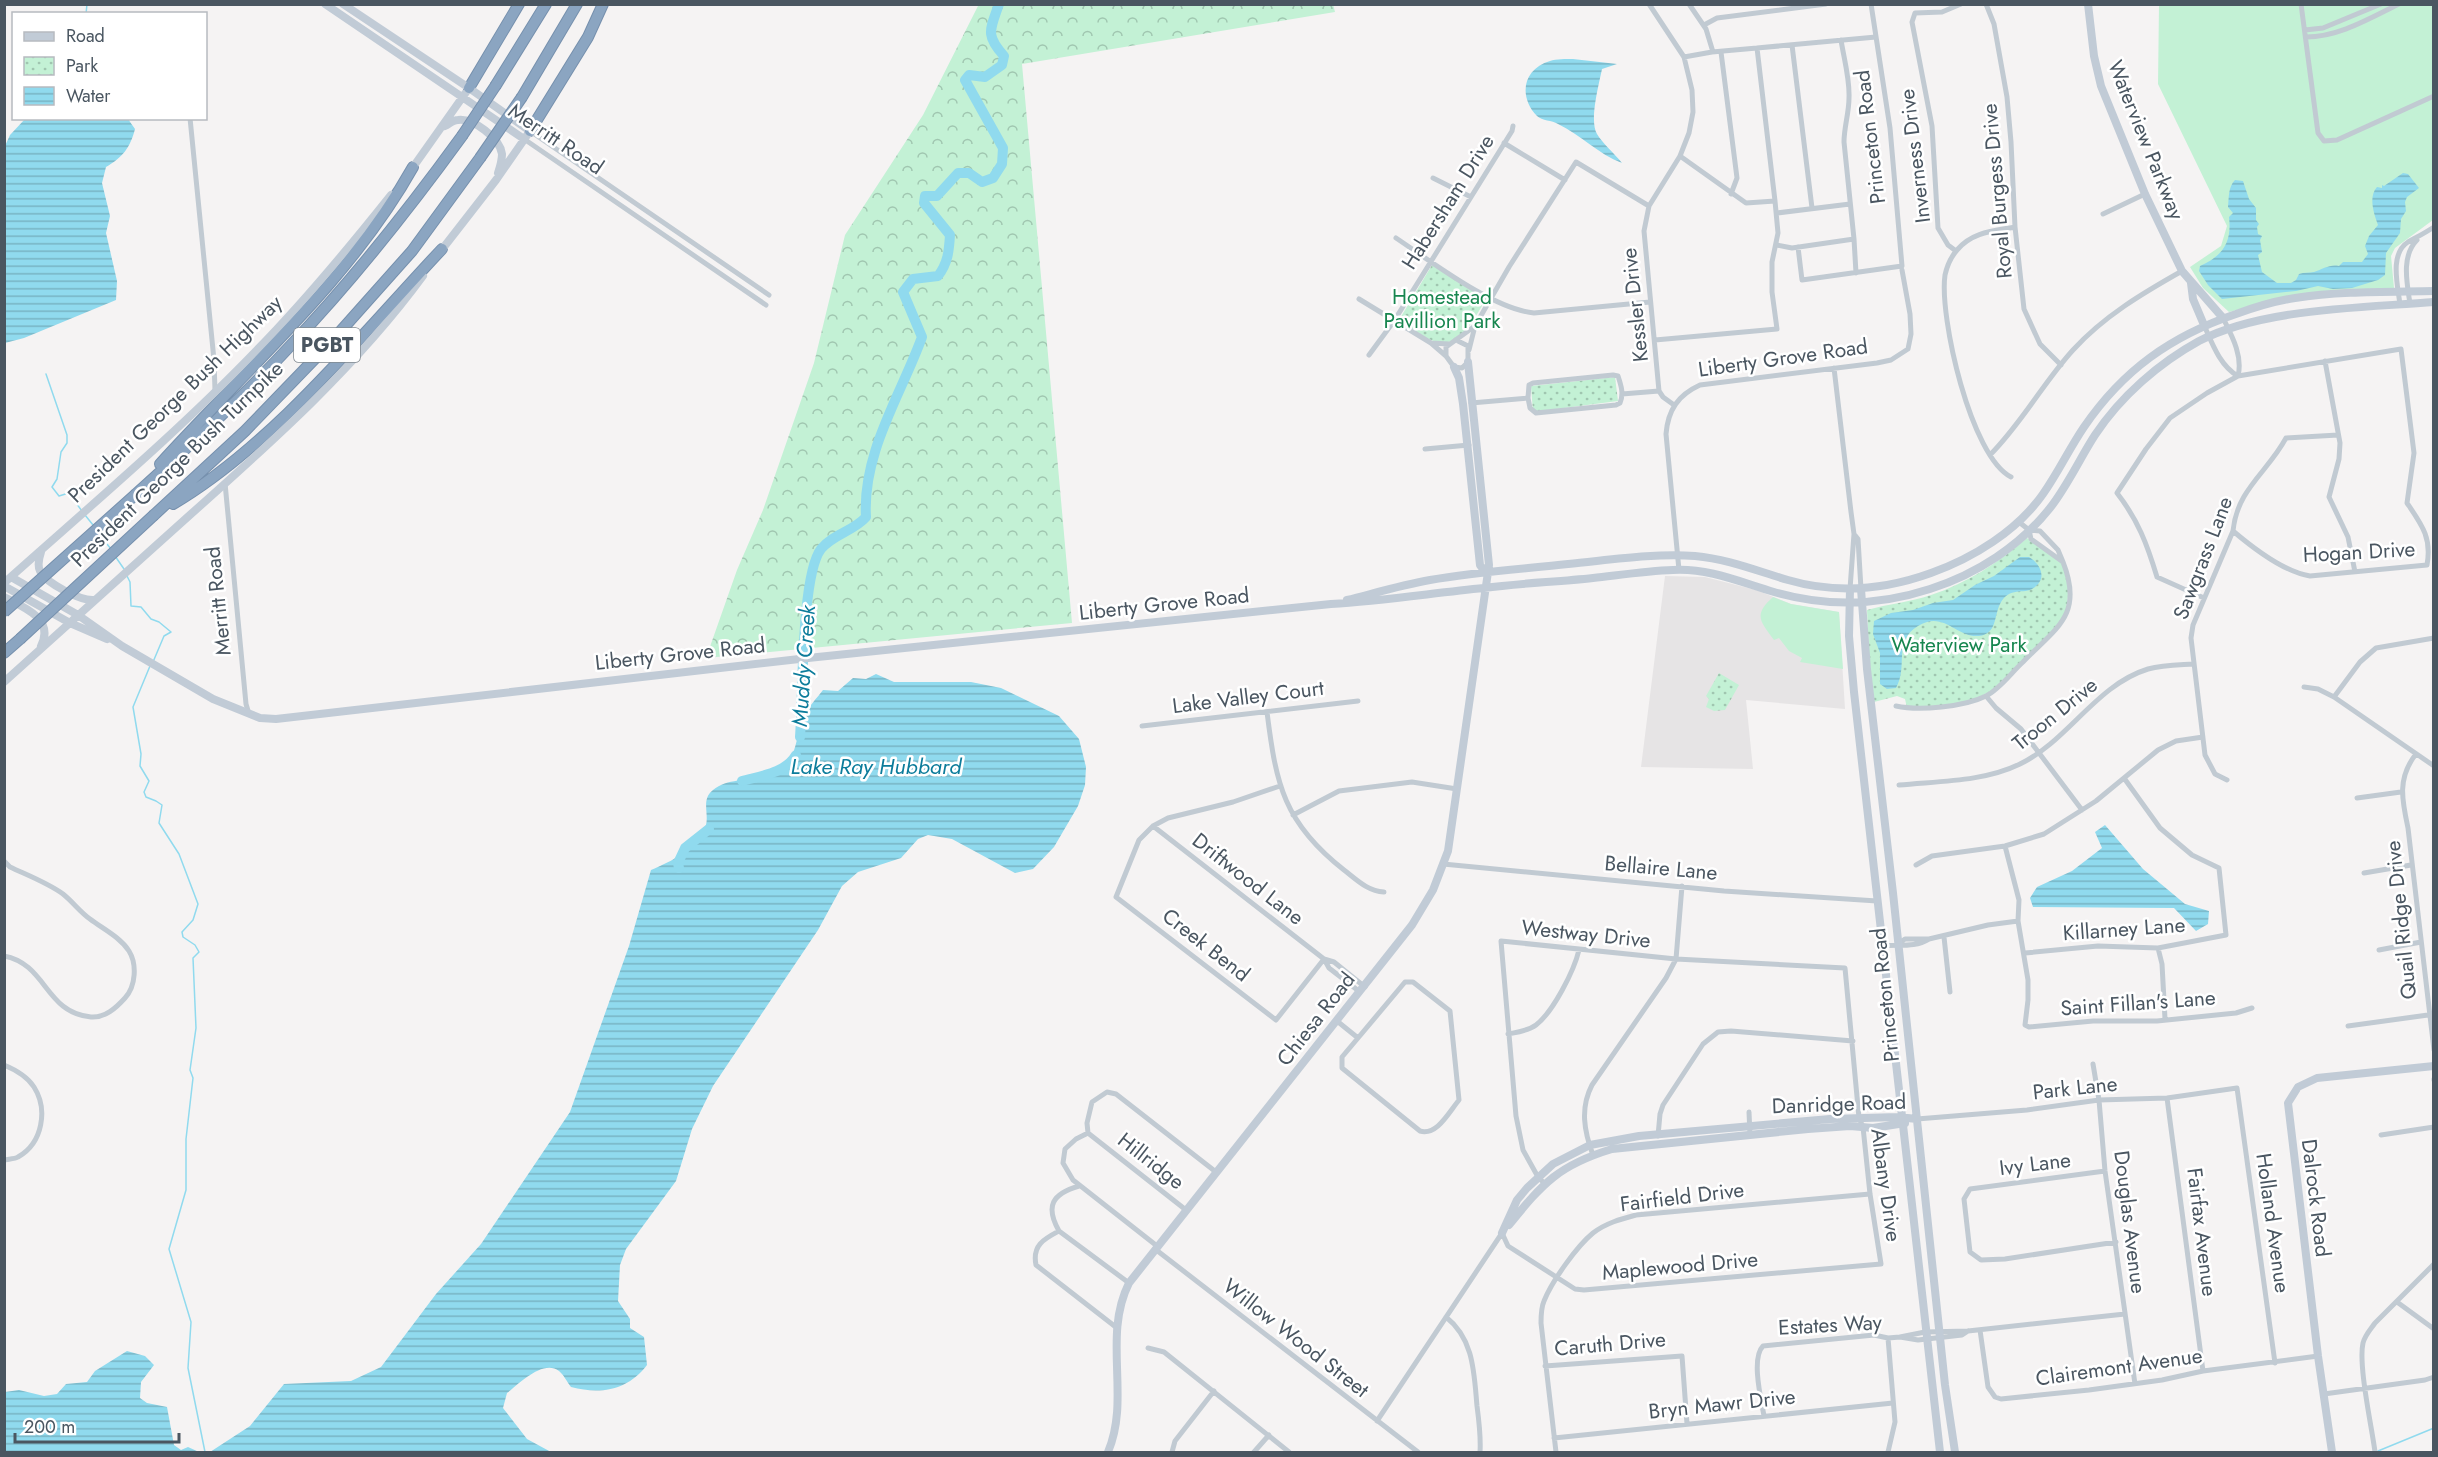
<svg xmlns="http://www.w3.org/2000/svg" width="2438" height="1457" viewBox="0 0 2438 1457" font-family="Jost,sans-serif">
<defs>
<pattern id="forest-crowns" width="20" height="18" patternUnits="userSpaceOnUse" patternTransform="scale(1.5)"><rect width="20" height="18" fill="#c3f1d5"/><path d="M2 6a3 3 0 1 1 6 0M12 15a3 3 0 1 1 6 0" fill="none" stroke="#a0c6b0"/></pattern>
<pattern id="park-dots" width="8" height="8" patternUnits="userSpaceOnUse" patternTransform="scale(1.5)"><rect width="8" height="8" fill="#c3f1d5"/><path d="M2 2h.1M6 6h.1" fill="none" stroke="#a0c6b0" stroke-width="1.8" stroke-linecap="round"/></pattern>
<pattern id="water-rules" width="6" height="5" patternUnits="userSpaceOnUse" patternTransform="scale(1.5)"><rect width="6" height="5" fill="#90daee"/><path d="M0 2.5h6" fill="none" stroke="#78b4c4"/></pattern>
</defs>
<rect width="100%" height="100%" fill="#f5f3f3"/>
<!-- education -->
<path fill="#e6e4e5" d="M1665,576L1705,577L1756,590L1791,604L1839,612L1845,709L1746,700L1753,769L1641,767Z"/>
<!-- grass -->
<path fill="#c3f1d5" d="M2159,5H2433V220L2395,248L2391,256L2394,288L2291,296L2229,312L2203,288L2190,267L2221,246L2227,226L2158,84Z
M1773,597L1791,604L1839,612L1843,669L1800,662L1802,658L1789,651L1779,638L1774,640C1760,621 1753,615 1773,597Z"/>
<!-- forest -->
<path fill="url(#forest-crowns)" d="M979,4H1333L1335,12L1022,64L1072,623L706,658L737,570L763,510L814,363L845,235L923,115Z"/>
<!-- park -->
<path fill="url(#park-dots)" d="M1432,265L1487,298C1475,316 1459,353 1431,340C1420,335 1409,326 1399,320Z
M1615,377L1618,401L1533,412L1531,386Z
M2027,538L2063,562L2070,583L2065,617L1997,688L1967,703L1907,708L1905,699L1897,696L1874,702L1869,655L1867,610C1888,604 1910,602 1931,595C1967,583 1998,563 2027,538Z
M1719,673L1739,685L1725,710L1714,711L1706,707L1709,699L1706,696Z"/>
<!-- water -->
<path fill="url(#water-rules)" d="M1573,59L1617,64L1602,69C1599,84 1589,121 1597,134C1603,144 1614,153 1622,163C1598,154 1581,135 1558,124C1552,120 1542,121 1537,116C1518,96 1523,69 1550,61C1556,59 1566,59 1573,59Z
M25,119H128L135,129C130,148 123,157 106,167L102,183L110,216L106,233L117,281L116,300L24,338L5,343V146L10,135Z
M2403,173L2408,174L2419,188L2407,197L2405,202L2406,211L2401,219L2400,233L2386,253L2385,275L2378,280L2352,288L2333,289L2318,286L2296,291L2222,299L2208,285L2199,271L2200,266C2223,256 2232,242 2229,217L2233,213L2228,207C2229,198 2228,187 2235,180L2243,181L2249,199L2256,208V220L2259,224L2257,227L2258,234L2262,236L2260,240L2262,252L2258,255L2262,272L2277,283H2291L2296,280L2299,274C2304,272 2309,273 2314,272C2323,269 2330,264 2339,266L2343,262H2362L2368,254L2365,246L2369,236L2378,225C2374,214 2368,197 2377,187L2382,188V185L2384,186Z
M2020,557H2029C2039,563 2048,577 2035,587C2024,596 2010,585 2000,604C1994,616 1997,634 1979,636C1956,638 1944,610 1918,626C1892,642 1909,665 1896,688L1887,689L1880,684V653L1873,634L1874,621L1891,613L1913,610L1933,603L1953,600L1975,585L1994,576Z
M876,674L894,682H971L1001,688L1059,716L1079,739L1086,767L1085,785L1078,806L1054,847L1033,869L1015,873L952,839L928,835L918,839L901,858L858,872L842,886L818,930L713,1086L692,1129L676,1181L626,1249L620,1265L618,1301L630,1319V1328L644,1337L647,1365C628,1390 601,1395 571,1387C567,1382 564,1375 559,1371C543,1359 519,1384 507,1393L503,1408L527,1439L551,1452H210L250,1426L284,1384L351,1381L381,1367L436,1294L481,1244L570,1112L629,946L651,870C670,862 700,848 706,825C709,813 701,799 713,790C732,775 759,783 779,774C795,766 797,731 804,716C808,707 817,698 823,690L838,691L853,678L866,679Z
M2105,825L2143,869L2185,904L2209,911L2208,924L2196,931L2174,908L2033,907L2030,898L2037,887L2072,871L2102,848L2095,832Z
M127,1351L145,1356L154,1365L141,1382L140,1398L147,1403L167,1407L174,1445L181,1450L188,1447L199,1452H5V1392L19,1390L44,1396L57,1394L66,1384L87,1382L95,1371Z"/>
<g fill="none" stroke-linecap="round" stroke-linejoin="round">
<!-- stream -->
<path stroke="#90daee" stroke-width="1.5" d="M86,14L87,4
M46,374L67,435V443L61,452L57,479L52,487L59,496L72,492L73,499L82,511
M85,515L93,525
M99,534L111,549
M115,556L124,569
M127,576L130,582L131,606L141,607L151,619L159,622L171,632L164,636L153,662
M150,666L133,707L141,754L140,766L149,781L144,792L146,797L156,801L162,805L159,823L179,854L198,904L193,920L182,932L183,937L195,945L199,952L193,958L196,1028L190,1070L193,1078L186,1139V1190L169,1249L191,1322L188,1368L205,1452
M2378,1451L2434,1428"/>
<!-- river -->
<path stroke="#90daee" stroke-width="10" d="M800,737C803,699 801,575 821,549C833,534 854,531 866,517C862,453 901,395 922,337L903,292L913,279L938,276C948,263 949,251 950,235L924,203L925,196H937L958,173H969L982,182L993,178L1002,164L1003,148L965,80L969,75L985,77L1002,65L1004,56C985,35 990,30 999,4
M742,781C760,776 786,773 796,755
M679,868L678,863L685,848L709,829"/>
<!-- highway casing -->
<g stroke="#7690ad" stroke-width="12">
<path id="highway" d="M496,85L546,4
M469,88L519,4
M522,97L577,4
M530,131L588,37L603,4
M160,464C247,368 349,281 413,167
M136,494C189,446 242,398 291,345C353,280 409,209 462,136
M173,504C273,445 362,334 442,249
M154,515L245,431L330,343L412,251L480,158
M4,653L20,639"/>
</g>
<!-- street -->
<path stroke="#c1cad2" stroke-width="5" d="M1649,4L1684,57L1692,90L1693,112L1689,133L1680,156L1649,206L1644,231L1659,391L1663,397L1674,405
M1689,4L1706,29L1713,52
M1986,4L1994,24L2007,97L2011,142L2015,227L2024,309L2040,344L2061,365
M2301,4L2318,133L2324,141L2337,140L2434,96
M1704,25L1717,18L1826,4
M2305,30L2323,28L2381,4
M2306,37C2339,37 2370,18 2399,4
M1792,45L1812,208
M1721,52L1737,178L1731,194
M1684,57L1712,52L1757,48
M190,118L214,360L215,391
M530,131L769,295
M524,139L766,305
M1504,143L1565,180
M1433,178L1471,197
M1775,201L1757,48L1876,37
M1777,213L1850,204
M2103,214L2145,194
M1396,238C1432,262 1493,309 1534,313L1650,302
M1854,239L1856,273
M1777,245L1792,248L1854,239L1844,142C1844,127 1849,113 1849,98C1850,80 1844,59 1841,40
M1798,247L1802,280L1902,266L1890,128L1871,4
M1956,251L1948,245L1938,228L1932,126L1912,22L1915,13L1942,12L1961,4
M1359,299L1431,343
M2410,304C2407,283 2401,256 2417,240
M2400,305C2398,286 2389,254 2408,242C2417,237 2425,233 2434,227
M2204,325C2212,343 2220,366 2238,376C2243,356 2232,336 2223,318
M1475,326L1509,267L1576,162L1649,206
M1655,340L1777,329L1772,292V262L1778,233L1775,201L1746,203L1680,156
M1458,341L1468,346V362L1462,368L1454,367L1446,356V347L1475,326L1469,350
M1369,355L1394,321L1512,131L1513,126
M1446,356L1431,343L1449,344
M2325,361L2340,443L2339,459L2329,497L2348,537L2355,572
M1834,368L1851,512L1854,534L1858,539L1861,589
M1622,394L1659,391
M1471,403L1528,398L1530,408L1536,413L1616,405L1620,403C1624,394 1621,385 1618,376L1613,375L1533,383L1529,385L1528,398
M1425,449L1469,445
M1990,455C2022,423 2043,383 2073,350C2104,316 2143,293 2182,271
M2011,477C1971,457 1939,317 1945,275C1947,266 1951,257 1957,250C1972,232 1993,231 2015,227
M225,483L246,704L249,714
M2019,522L2029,530L2031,539L2063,562L2058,550L2040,531L2029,530
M1679,570L1666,434C1668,410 1678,395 1700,385L1877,363L1891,360L1908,349L1911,334L1910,314L1902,270
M1850,589L1854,534
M2204,598L2157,577C2147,544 2138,520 2117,493L2146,449L2170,418L2207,393L2238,376L2401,349L2414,453L2407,503C2422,525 2432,538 2427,565L2310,576C2284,572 2253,548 2233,531
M2304,687L2318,689L2334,697L2434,766
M1986,696L1996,708L2021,729L2082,810
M2334,697L2360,662L2376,648L2434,638
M1896,706C1919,711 1964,707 1986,696C2000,689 2011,673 2023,662C2056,628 2084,615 2063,562
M1267,712C1276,785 1284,823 1344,870C1356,879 1367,891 1384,892
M1142,726L1358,701
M2416,754C2397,778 2402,800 2408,828L2434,1050
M2227,780L2215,774L2205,755L2191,638L2193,625L2233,531C2237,489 2268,472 2286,438L2338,435
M1899,785C1939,781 1983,782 2020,764C2068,741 2096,685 2148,669C2163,665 2178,665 2193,664
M2357,798L2401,792
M1293,815L1339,791L1412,782L1457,789
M1153,826L1324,959L1276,1020L1116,897L1139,840L1153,826L1168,818L1233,802L1280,786
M2005,846L2019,900L2018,921L2028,980V1000L2025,1025L2029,1027L2093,1021H2157L2236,1013L2252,1008
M4,861L10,867C27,875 48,883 63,894C73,902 80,912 90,919C103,929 120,937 129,951C137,964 136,986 125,998C116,1008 105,1018 91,1017C45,1013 47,964 4,956
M1443,864L1724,891L1877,901
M1916,865L1932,856L2005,846L2044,834L2096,801L2158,750L2176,741L2203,737
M2364,873L2411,865
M1944,937L1950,992
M1929,939L1988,925L2018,921
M1882,946C1899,944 1914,948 1929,939H1905L1898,944
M2158,948L2162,964L2165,1019
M2379,950L2421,942
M2025,953L2098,946L2158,948L2226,935L2219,868L2192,855L2160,828L2124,778
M1360,992L1329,968L1324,959L1334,962L1365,987
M1337,1021L1358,1038L1342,1057V1068L1420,1131C1437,1136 1449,1112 1459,1100L1450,1011L1413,982H1405L1358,1038
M2348,1026L2428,1015
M1508,1034C1518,1032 1528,1031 1536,1025C1553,1012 1574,971 1579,950
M2093,1064L2099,1100L2105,1171L2135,1384
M4,1065C16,1070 27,1076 34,1087C48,1109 43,1143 18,1157C15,1159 8,1159 4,1160
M2434,1079V1080
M2167,1098L2203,1371
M1749,1112L1750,1135
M1917,1119L2027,1110L2099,1100L2167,1098L2237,1088L2275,1363
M1088,1133L1087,1123L1092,1102L1107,1092L1116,1094L1216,1172
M2381,1135L2434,1127
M1658,1136L1660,1114L1663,1105L1703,1044L1718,1032L1731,1031L1853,1041
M1593,1155C1584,1131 1580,1108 1592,1085L1666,978L1676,959L1682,886
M2105,1171L1970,1189L1964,1199L1970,1252L1981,1260L2005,1259L2116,1242
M1079,1186C1052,1194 1045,1206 1059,1231L1129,1283
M1059,1231C1044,1239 1032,1245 1036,1265L1117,1328
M1502,1233L1508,1246L1575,1289L1584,1290L1881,1264L1870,1194L1863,1127L1859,1118L1845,968L1676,959L1501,941L1516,1116L1523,1150L1538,1177L1544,1183
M1157,1246L1073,1180L1063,1163L1065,1149L1076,1139L1088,1133L1186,1210
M1155,1249L1418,1452
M2397,1302L2434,1329
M1446,1317C1474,1339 1474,1373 1477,1406C1479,1421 1481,1437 1480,1452
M1980,1330L1988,1387L1995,1397L2001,1399L2089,1390L2162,1380L2203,1371L2318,1356
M1968,1331L1962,1335L1918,1340L1900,1337L1925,1332L1968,1331L2125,1314
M1888,1338L1895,1422L1888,1452
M1148,1348L1164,1352L1289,1452
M1545,1366L1682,1356L1687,1424
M2324,1394L2425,1380L2434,1377
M1764,1416C1761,1399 1751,1358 1763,1346L1874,1335L1888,1338L1900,1337
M1377,1421L1502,1233
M1554,1438L1893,1403
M1172,1452L1175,1441L1214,1391
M1254,1452L1269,1435
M1556,1452L1541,1323C1541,1315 1541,1308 1544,1301C1552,1281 1577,1246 1593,1233C1606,1223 1621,1219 1636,1215L1870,1194
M2375,1452C2372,1428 2358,1365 2363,1343C2365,1335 2370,1330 2375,1323L2434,1264"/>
<!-- secondary -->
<path stroke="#c1cbd6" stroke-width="8" d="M325,4L524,139
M343,4L469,88L530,131L496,180L440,252
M2088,4L2094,56L2101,86L2145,194L2182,271L2223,318
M445,126C449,124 453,120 458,120C473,118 500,138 502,154C502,160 500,167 498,173
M411,170L469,88
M2191,283L2193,299L2204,325
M1454,367L1459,378L1463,404L1480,565L1486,573
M41,552C39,558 37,565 40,571C47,584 81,601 94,600
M11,577L78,615L122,646L213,699L260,718L276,719L808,658L1331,604C1382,601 1433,593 1484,588C1520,583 1557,582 1593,578C1620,575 1646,571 1673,570C1709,568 1740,582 1774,592C1826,607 1878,606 1930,589C1977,574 2020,546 2050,508C2068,485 2080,458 2095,435C2121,396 2159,363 2199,341C2263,308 2362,308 2434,302
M4,583C89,507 177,433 256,351C304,302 348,249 391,195
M4,586L70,623L107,639
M1850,589L1849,636L1854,692L1940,1452
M1861,589L1867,669L1893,893L1945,1385L1955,1452
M4,597C24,607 55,619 41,646
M1347,600C1375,593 1402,585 1430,580C1475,572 1522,569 1568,564C1610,560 1653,553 1695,556C1728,559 1757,571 1788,580C1836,594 1884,590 1931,573C1973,558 2017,531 2043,494C2058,473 2069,449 2084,427C2123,370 2171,336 2236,314C2255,307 2275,301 2295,298C2340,291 2388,292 2434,291
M4,682C66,626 128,570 191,514C273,441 357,366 423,276
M1509,1225C1543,1183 1559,1165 1612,1149L1808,1129L1850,1126L1873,1128L1905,1123
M1502,1233L1517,1200L1527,1188L1553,1164L1590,1145L1639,1136L1830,1119L1898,1117L1917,1119
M1108,1452C1131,1398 1102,1337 1129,1283L1412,925L1433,890L1448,851L1489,565L1468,362
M2332,1452L2318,1356L2288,1103L2298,1087L2317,1078L2434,1066"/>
<!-- highway -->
<use href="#highway" stroke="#8ba5c1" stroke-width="10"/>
<!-- highway-bridge casing -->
<g stroke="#7690ad" stroke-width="12" stroke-linecap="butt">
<path id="highway-bridge" d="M462,136L496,85
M480,158L522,97
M4,612L136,494
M20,639L154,515"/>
</g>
<!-- highway-bridge -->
<use href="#highway-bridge" stroke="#8ba5c1" stroke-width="10"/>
</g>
<g text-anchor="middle" stroke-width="5" stroke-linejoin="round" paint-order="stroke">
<!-- shield labels -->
<rect fill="#fff" stroke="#808990" stroke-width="1.5" x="294" y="328" width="66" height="34" rx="4.5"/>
<g font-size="20" font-weight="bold" fill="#4a5661">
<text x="327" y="352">PGBT</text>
</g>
<!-- street labels -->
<g font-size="21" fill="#4a5661" stroke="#fff">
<text transform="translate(1870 137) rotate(-97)" y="7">Princeton Road</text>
<text transform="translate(556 139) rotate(34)" y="7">Merritt Road</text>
<text transform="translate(2146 140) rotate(68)" y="7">Waterview Parkway</text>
<text transform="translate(1915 156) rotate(-97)" y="7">Inverness Drive</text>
<text transform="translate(1997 191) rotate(-95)" y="7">Royal Burgess Drive</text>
<text transform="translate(1448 202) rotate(-58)" y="7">Habersham Drive</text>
<text transform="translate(1635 305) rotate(-96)" y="7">Kessler Drive</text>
<text transform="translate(1783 358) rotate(-8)" y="7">Liberty Grove Road</text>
<text transform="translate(175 399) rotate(-44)" y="7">President George Bush Highway</text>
<text transform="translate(177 464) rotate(-44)" y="7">President George Bush Turnpike</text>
<text transform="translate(2359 552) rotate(-3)" y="7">Hogan Drive</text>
<text transform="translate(2203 558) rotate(-69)" y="7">Sawgrass Lane</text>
<text transform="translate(218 601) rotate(-96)" y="7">Merritt Road</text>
<text transform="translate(1164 604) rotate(-6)" y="7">Liberty Grove Road</text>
<text transform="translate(680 654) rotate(-6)" y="7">Liberty Grove Road</text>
<text transform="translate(1248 697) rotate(-7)" y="7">Lake Valley Court</text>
<text transform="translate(2055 714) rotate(-39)" y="7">Troon Drive</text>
<text transform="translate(1661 868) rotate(5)" y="7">Bellaire Lane</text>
<text transform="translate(1248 879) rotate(38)" y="7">Driftwood Lane</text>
<text transform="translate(2401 920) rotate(-96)" y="7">Quail Ridge Drive</text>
<text transform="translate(2124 929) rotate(-4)" y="7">Killarney Lane</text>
<text transform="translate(1586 934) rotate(6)" y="7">Westway Drive</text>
<text transform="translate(1206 945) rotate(38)" y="7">Creek Bend</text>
<text transform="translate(1885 995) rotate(-96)" y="7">Princeton Road</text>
<text transform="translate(2138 1003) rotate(-4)" y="7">Saint Fillan's Lane</text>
<text transform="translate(1316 1019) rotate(-52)" y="7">Chiesa Road</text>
<text transform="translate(2075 1088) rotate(-6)" y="7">Park Lane</text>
<text transform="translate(1839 1104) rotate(-2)" y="7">Danridge Road</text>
<text transform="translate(1151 1161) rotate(38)" y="7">Hillridge</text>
<text transform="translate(2035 1164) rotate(-7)" y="7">Ivy Lane</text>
<text transform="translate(1886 1185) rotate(82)" y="7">Albany Drive</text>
<text transform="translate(1682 1197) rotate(-7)" y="7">Fairfield Drive</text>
<text transform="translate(2316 1198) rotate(83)" y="7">Dalrock Road</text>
<text transform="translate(2130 1222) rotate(83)" y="7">Douglas Avenue</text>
<text transform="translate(2273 1223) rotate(82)" y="7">Holland Avenue</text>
<text transform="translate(2202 1232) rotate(83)" y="7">Fairfax Avenue</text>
<text transform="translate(1680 1266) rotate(-5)" y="7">Maplewood Drive</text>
<text transform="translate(1830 1325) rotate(-3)" y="7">Estates Way</text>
<text transform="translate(1296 1338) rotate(38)" y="7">Willow Wood Street</text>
<text transform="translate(1610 1344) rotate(-5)" y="7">Caruth Drive</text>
<text transform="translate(2119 1367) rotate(-8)" y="7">Clairemont Avenue</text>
<text transform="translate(1722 1404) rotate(-6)" y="7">Bryn Mawr Drive</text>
</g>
<!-- park labels -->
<g font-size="21" fill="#17864f" stroke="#fff">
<text x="1442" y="304">Homestead<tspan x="1442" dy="24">Pavillion Park</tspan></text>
<text x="1959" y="652">Waterview Park</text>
</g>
<!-- water labels -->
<g font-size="22" font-style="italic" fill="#0c7c9b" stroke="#fff">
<text transform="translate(803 666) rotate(-86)" y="8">Muddy Creek</text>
<text x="876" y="774">Lake Ray Hubbard</text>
</g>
</g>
<!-- border -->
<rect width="2438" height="1457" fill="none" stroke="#4a5661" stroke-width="12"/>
<!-- legend -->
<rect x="12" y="12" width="195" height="108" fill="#ffffff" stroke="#b7bbc0" stroke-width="1.5"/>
<rect x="24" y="32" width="30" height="9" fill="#c1cbd6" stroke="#b7bbc0" stroke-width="1.5"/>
<text x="66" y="42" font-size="18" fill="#4a5661">Road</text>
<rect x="24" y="57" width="30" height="18" fill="url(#park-dots)" stroke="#b7bbc0" stroke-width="1.5"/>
<text x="66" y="72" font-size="18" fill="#4a5661">Park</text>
<rect x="24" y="87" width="30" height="18" fill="url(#water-rules)" stroke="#b7bbc0" stroke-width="1.5"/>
<text x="66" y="102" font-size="18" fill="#4a5661">Water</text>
<!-- scale -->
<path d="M15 1433v9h164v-9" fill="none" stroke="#4a5661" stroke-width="3"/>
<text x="24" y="1433" font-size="18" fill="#4a5661" stroke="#ffffff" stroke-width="4.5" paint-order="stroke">200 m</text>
</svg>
